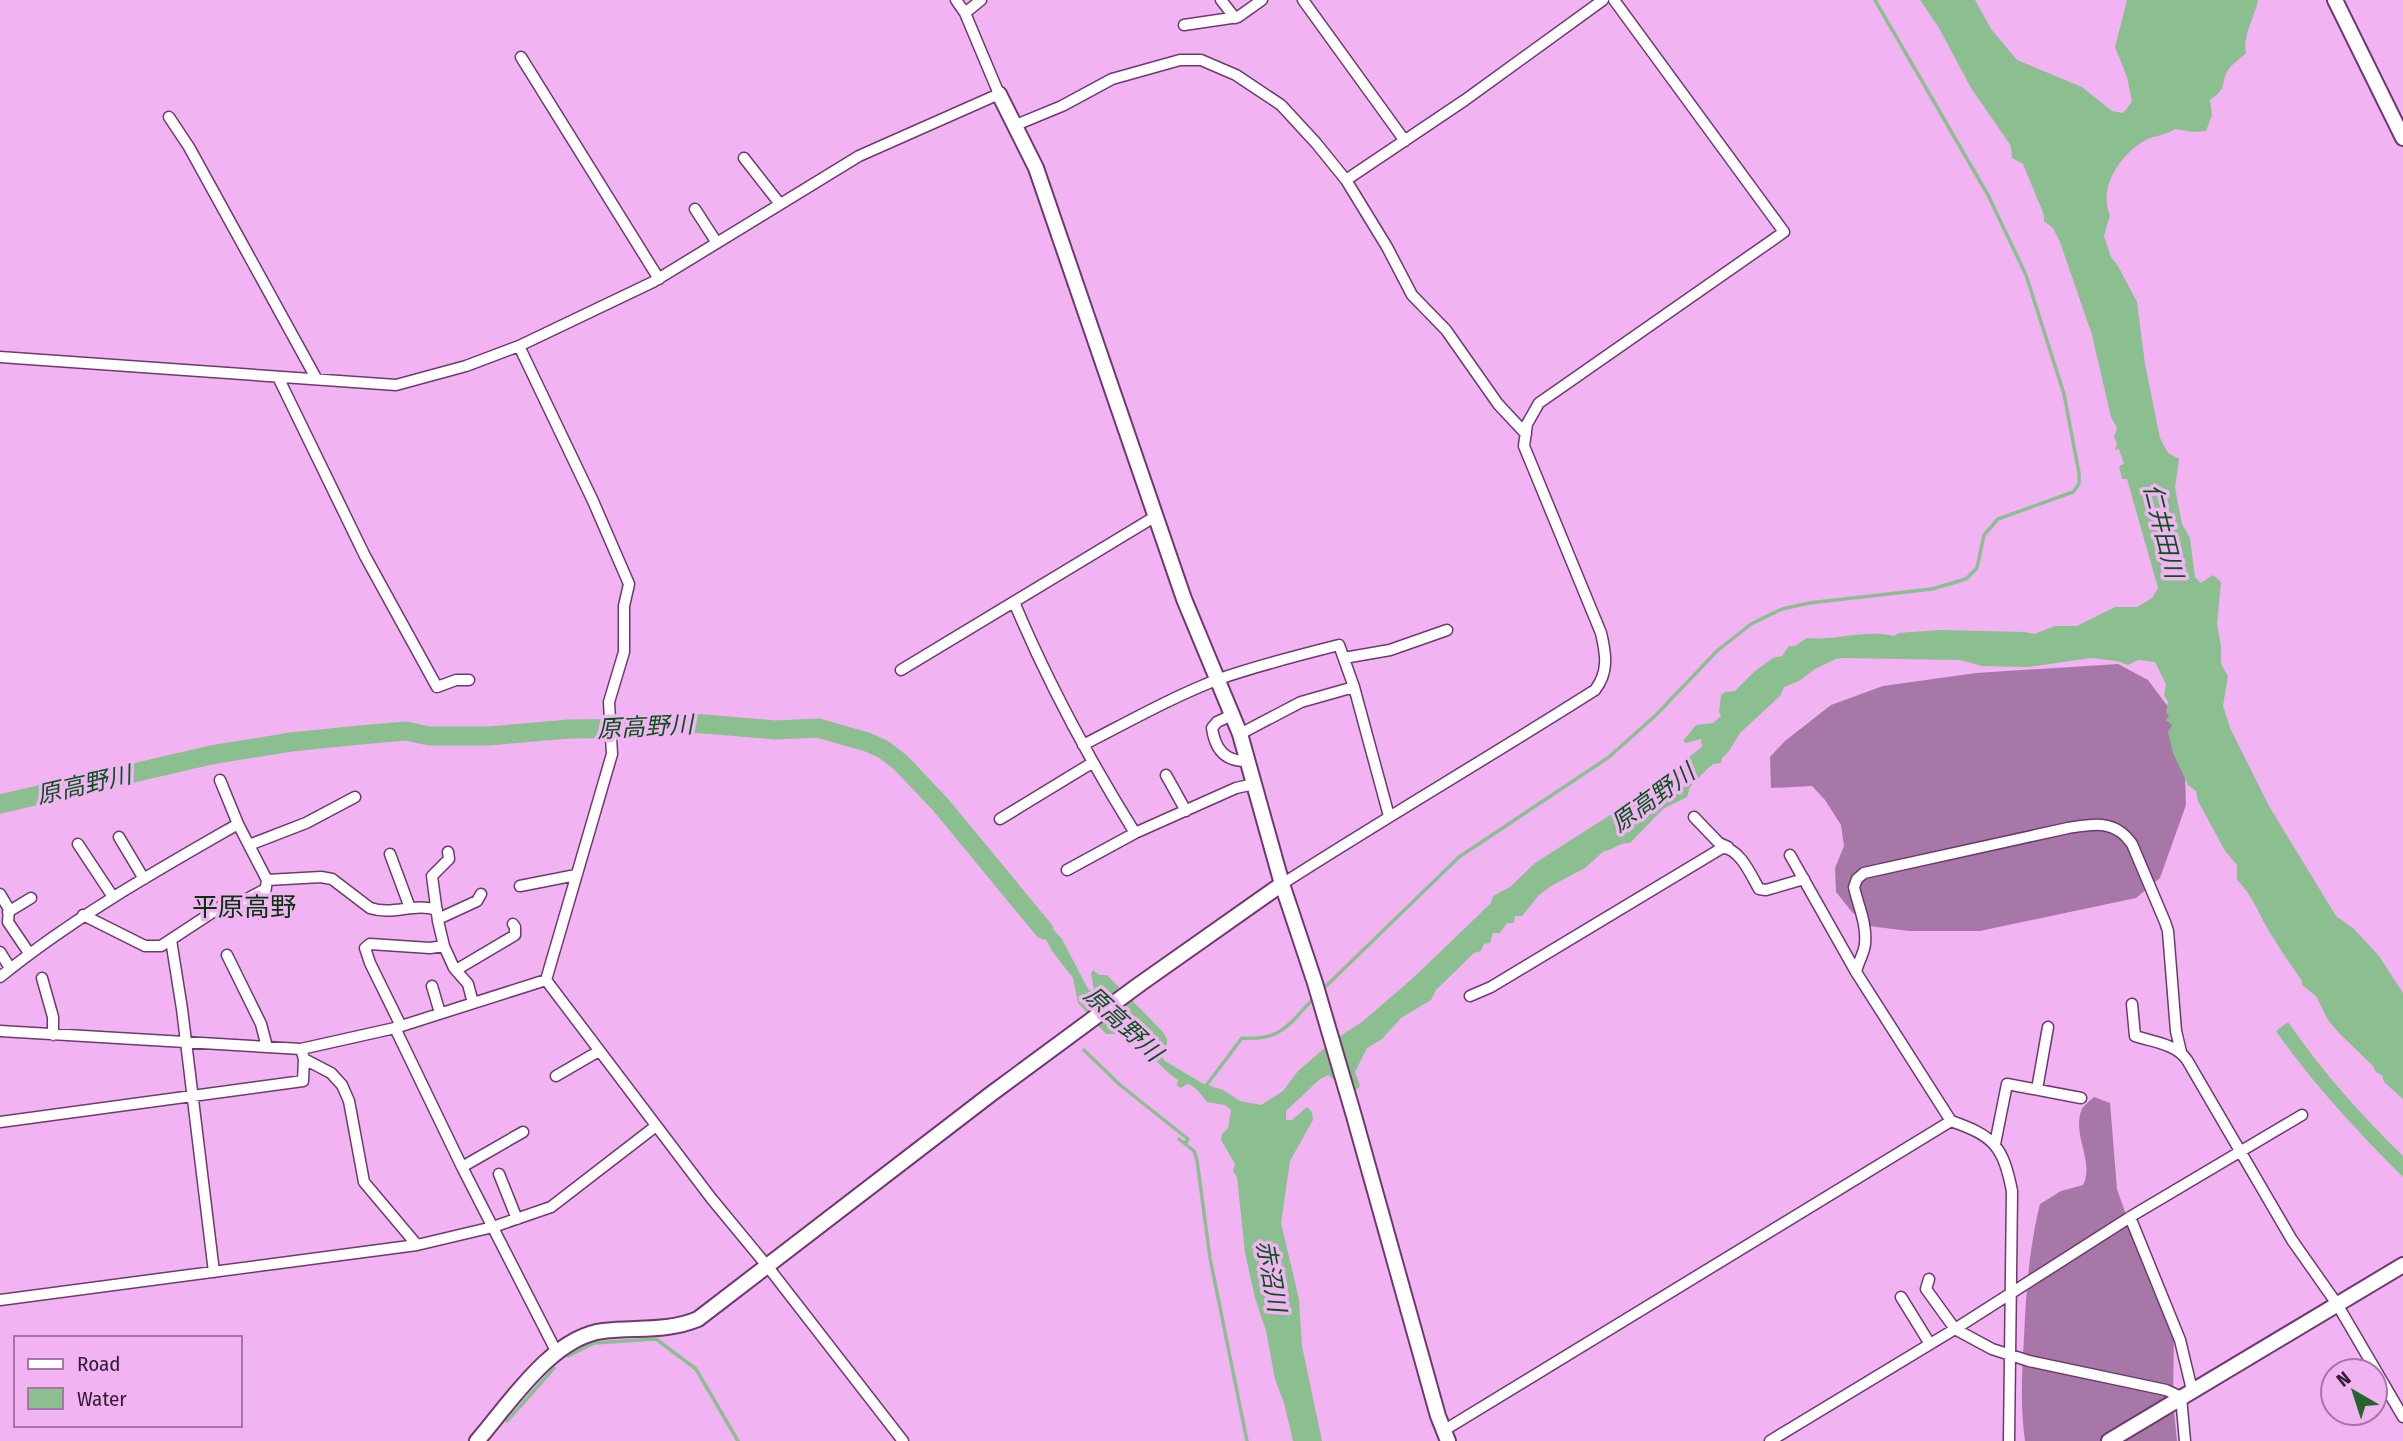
<svg xmlns="http://www.w3.org/2000/svg" width="2403" height="1441" viewBox="0 0 2403 1441" font-family="'Fira Sans Condensed','Noto Sans JP',sans-serif">
<rect width="100%" height="100%" fill="#f2b3f2"/>
<!-- forest -->
<path fill="#a778a7" d="M2118,664L2148,680L2169,708L2184,745L2186,805L2160,878L2136,898L1980,931H1909L1869,926L1852,912L1836,892L1835,868L1844,846L1841,825L1825,800L1812,786L1771,788L1770,757L1785,741L1831,705L1883,686L1976,673Z
M2094,1097L2110,1103L2117,1189L2151,1286L2174,1332L2173,1402L2177,1441H2025C2020,1406 2022,1373 2024,1338C2026,1293 2029,1248 2040,1204L2061,1191L2083,1185C2095,1163 2071,1133 2082,1109C2084,1105 2091,1100 2094,1097Z"/>
<!-- water -->
<path fill="#8cbf90" d="M1920,0H1975L1991,29L2017,60L2082,87L2112,111L2123,113L2132,102L2127,77L2115,47L2127,0H2258C2255,18 2242,35 2246,53C2241,58 2232,64 2228,70C2220,84 2228,88 2210,100L2212,115L2206,131L2194,132L2175,129C2165,136 2154,135 2144,141C2120,155 2098,188 2110,215L2104,236L2111,257L2118,266L2137,302L2145,364L2160,438L2168,453L2179,459L2175,488L2182,524L2190,538L2195,577L2201,583L2213,575L2221,582L2217,624L2221,646V664L2228,676L2223,706L2231,730L2269,806L2336,916L2354,929L2379,956L2403,993V1099L2384,1082L2382,1075L2376,1072L2373,1066L2340,1034L2328,1020L2316,996L2302,985V981C2290,964 2277,945 2266,926C2258,911 2250,892 2237,880V865L2225,851L2198,801L2196,791L2188,785L2173,753L2168,732L2172,725L2166,720L2169,715L2166,713L2168,702L2164,695L2166,684L2155,662L2138,660L2128,665L2117,661L2091,658L2029,667L1982,666L1960,660L1842,658L1836,659L1815,669L1799,681L1784,687L1780,696L1740,733L1729,751L1722,758L1721,763L1713,764L1707,769L1690,787L1687,797L1663,809L1630,843C1619,842 1614,850 1604,851L1585,868L1551,886L1539,895L1522,916H1515L1514,923H1507L1500,933H1493L1490,943L1484,944L1481,951L1474,953L1436,990L1431,1000L1401,1018L1382,1039L1367,1048L1355,1072L1360,1086L1352,1094L1328,1075L1320,1079L1286,1111V1120H1292L1307,1107L1312,1112L1313,1120L1290,1161L1281,1223L1299,1299L1302,1346L1322,1441H1293L1284,1403L1275,1379L1266,1331L1255,1298L1245,1253L1237,1177L1233,1171L1235,1164L1221,1140L1222,1134L1228,1128L1231,1110L1225,1105L1207,1102C1201,1095 1197,1087 1188,1084L1180,1088L1177,1085L1178,1080C1158,1067 1145,1043 1122,1035C1117,1033 1112,1034 1106,1034L1078,1003L1073,978L1052,951L1040,928L1018,904L1049,925L1062,939L1088,989L1091,991L1094,989L1091,973L1093,970L1099,975H1107L1163,1032L1167,1039V1047L1162,1048L1155,1043L1147,1042V1045L1155,1049L1165,1061L1202,1083L1223,1090L1240,1101L1261,1105L1283,1091L1298,1071L1334,1040L1362,1022L1413,978L1491,903L1493,896L1510,887L1535,863L1607,817L1644,790L1661,784L1680,764L1702,747L1701,739L1686,743L1683,741L1696,725L1713,723L1721,716L1719,711L1721,695L1725,692L1735,691L1755,671L1773,658L1782,656L1789,646H1795L1807,638C1836,641 1864,629 1894,636L1899,633L1940,630L2025,632L2034,634L2055,626H2077L2115,607H2137L2152,598L2158,588L2127,479H2122L2119,466L2124,464L2119,449L2115,450L2117,444L2114,437L2117,428L2111,417L2092,335L2060,242L2053,228L2044,221V215L2023,164L2012,158L2011,146L1971,88L1939,28Z
M2288,1022C2321,1070 2361,1115 2403,1156V1177C2357,1131 2313,1084 2276,1031Z"/>
<g fill="none" stroke-linecap="round" stroke-linejoin="round">
<!-- stream -->
<path stroke="#8cbf90" stroke-width="3.5" d="M1322,990L1459,857L1609,757L1656,715L1717,651L1751,624L1782,609L1809,603L1932,589L1966,579L1977,568L1984,535L1998,519L2073,492L2079,484V473L2064,394L2026,275L1988,195L1875,0
M1084,1050L1120,1085L1188,1139L1185,1144
M1205,1087L1242,1038C1282,1041 1289,1024 1314,998
M1179,1139L1194,1151L1197,1160L1210,1258L1247,1441
M568,1356L594,1343L656,1339L696,1369L738,1441
M507,1421L554,1368"/>
<!-- river -->
<path stroke="#8cbf90" stroke-width="19" d="M0,804L211,755L291,742L360,735L406,731L429,736H489L569,729L648,728L692,723L776,730L818,728L867,742L883,749L900,762L940,804L1044,930"/>
<!-- street casing -->
<g stroke="#6f3870" stroke-width="13">
<path id="street" d="M956,0L965,13
M1221,0L1235,18
M1303,0L1405,141
M1184,25L1238,17L1262,0
M521,57L659,279
M169,117L189,147L316,378
M1016,125L1062,106L1112,79L1180,60H1201L1236,75L1281,105L1316,143L1346,180L1387,247L1412,295L1446,330L1498,404L1526,434
M744,158L780,204
M1346,180L1465,100L1603,0
M695,209L717,243
M0,357L396,385L466,366L519,346L653,282L859,156L999,94L965,13L981,0
M278,377L365,556L437,687L456,680H469
M1014,602C1048,683 1089,759 1135,833
M1344,658L1390,650L1447,630
M901,670L1156,516
M1232,715L1217,722L1212,728C1215,749 1225,762 1248,761
M1240,734L1301,702L1354,687
M1083,745C1128,722 1172,697 1219,679C1259,665 1299,655 1339,645L1354,687L1389,816
M1166,775L1186,811
M220,780L238,824L267,880
M1694,817L1719,843L1728,847
M1000,819L1092,763
M119,837L144,879
M78,844L113,897
M249,845L306,823L355,797
M448,852L449,859L432,876L438,921L444,946L454,968L468,984L473,1003
M390,854L410,908
M1067,870L1135,833L1236,788L1254,784
M1282,884C1385,818 1491,756 1595,690C1609,672 1606,654 1601,633L1524,446L1527,424L1539,403L1784,232L1614,0
M520,886L576,875
M0,894L9,909L8,922L29,953
M8,912L31,898
M262,914L267,880L321,877L332,879L370,908C394,916 414,902 437,910
M83,915L145,946H161L222,906L245,900L264,890
M438,919L477,901L481,894
M171,940L182,1009L214,1272
M0,952L10,968
M227,955L261,1024L267,1047
M456,970L515,935V927L513,924
M1856,972C1858,962 1864,954 1865,944C1867,923 1858,906 1854,887L1857,879L1864,873L2068,828C2093,824 2115,819 2132,844L2165,922L2168,931L2176,1031L2181,1052
M0,977C74,917 156,871 238,824
M42,978L53,1017V1035
M546,980L711,1198L768,1267L903,1441
M432,986L440,1013
M1470,996L1491,987L1722,848C1739,847 1751,875 1759,889L1766,890L1804,879
M2132,1004L2135,1036C2153,1042 2176,1044 2187,1060L2292,1240L2337,1304L2403,1417
M401,1026L370,963L365,948L370,944L430,948L444,946
M395,1028L462,1167L556,1351
M0,1031L301,1049L395,1028L546,980L612,754L609,702L624,652V606L629,584L593,501L519,346
M304,1059L331,1073L342,1085L349,1101L364,1182L417,1245
M556,1076L599,1051
M2037,1089L2048,1027
M1951,1121C1994,1136 2003,1146 2012,1191L2009,1441
M0,1122L303,1081L304,1059L301,1049
M1995,1144L2007,1084L2081,1098
M462,1167L523,1132
M499,1174L517,1219
M2130,1217L2180,1340L2192,1390
M1929,1279L1926,1289L1955,1329L2135,1214L2302,1115
M1901,1297L1930,1344
M0,1300L417,1245L493,1227L551,1207L656,1126
M1443,1431L1951,1121L1856,972L1790,855
M1770,1441L1955,1329L1992,1349L2029,1361L2166,1390L2181,1397L2185,1441"/>
</g>
<!-- secondary casing -->
<g stroke="#6f3870" stroke-width="18">
<path id="secondary" d="M2335,0L2403,138
M999,94L1036,168L1184,599L1240,734L1282,884L1315,983L1354,1116L1438,1416L1448,1441
M477,1441C509,1404 552,1337 603,1331C636,1327 667,1332 698,1319L991,1094L1140,984L1282,884
M2109,1441L2403,1265"/>
</g>
<!-- street -->
<use href="#street" stroke="#fff" stroke-width="10"/>
<!-- secondary -->
<use href="#secondary" stroke="#fff" stroke-width="14"/>
</g>
<g text-anchor="middle" stroke-width="7" stroke-linejoin="round" paint-order="stroke">
<!-- water labels -->
<g font-size="24" font-style="italic" fill="#06561b" stroke="#f2b3f2">
<text transform="translate(2163 531) rotate(76)" y="8">仁井田川</text>
<text transform="translate(645 727) rotate(-3)" y="8">原高野川</text>
<text transform="translate(84 785) rotate(-13)" y="8">原高野川</text>
<text transform="translate(1653 798) rotate(-36)" y="8">原高野川</text>
<text transform="translate(1123 1024) rotate(43)" y="8">原高野川</text>
<text transform="translate(1271 1276) rotate(80)" y="8">赤沼川</text>
</g>
<!-- quarter labels -->
<g font-size="26" fill="#04330e" stroke="#f2b3f2">
<text x="244" y="916">平原高野</text>
</g>
</g>
<!-- legend -->
<rect x="14" y="1336" width="228" height="91" fill="#f2b3f2" stroke="#a676a6" stroke-width="2"/>
<rect x="28" y="1359" width="35" height="10" fill="#ffffff" stroke="#a676a6" stroke-width="2"/>
<text x="77" y="1371" font-size="21" fill="#331b33">Road</text>
<rect x="28" y="1388" width="35" height="21" fill="#8cbf90" stroke="#a676a6" stroke-width="2"/>
<text x="77" y="1406" font-size="21" fill="#331b33">Water</text>
<!-- north arrow -->
<g transform="translate(2354 1392) rotate(321)"><circle r="33" fill="#f2b3f2" stroke="#a676a6" stroke-width="2"/>
<path d="M0-5L12 26L0 18L-12 26Z" fill="#24652e"/>
<text y="-10" font-size="19" font-weight="bold" text-anchor="middle" fill="#331b33">N</text>
</g>
</svg>
